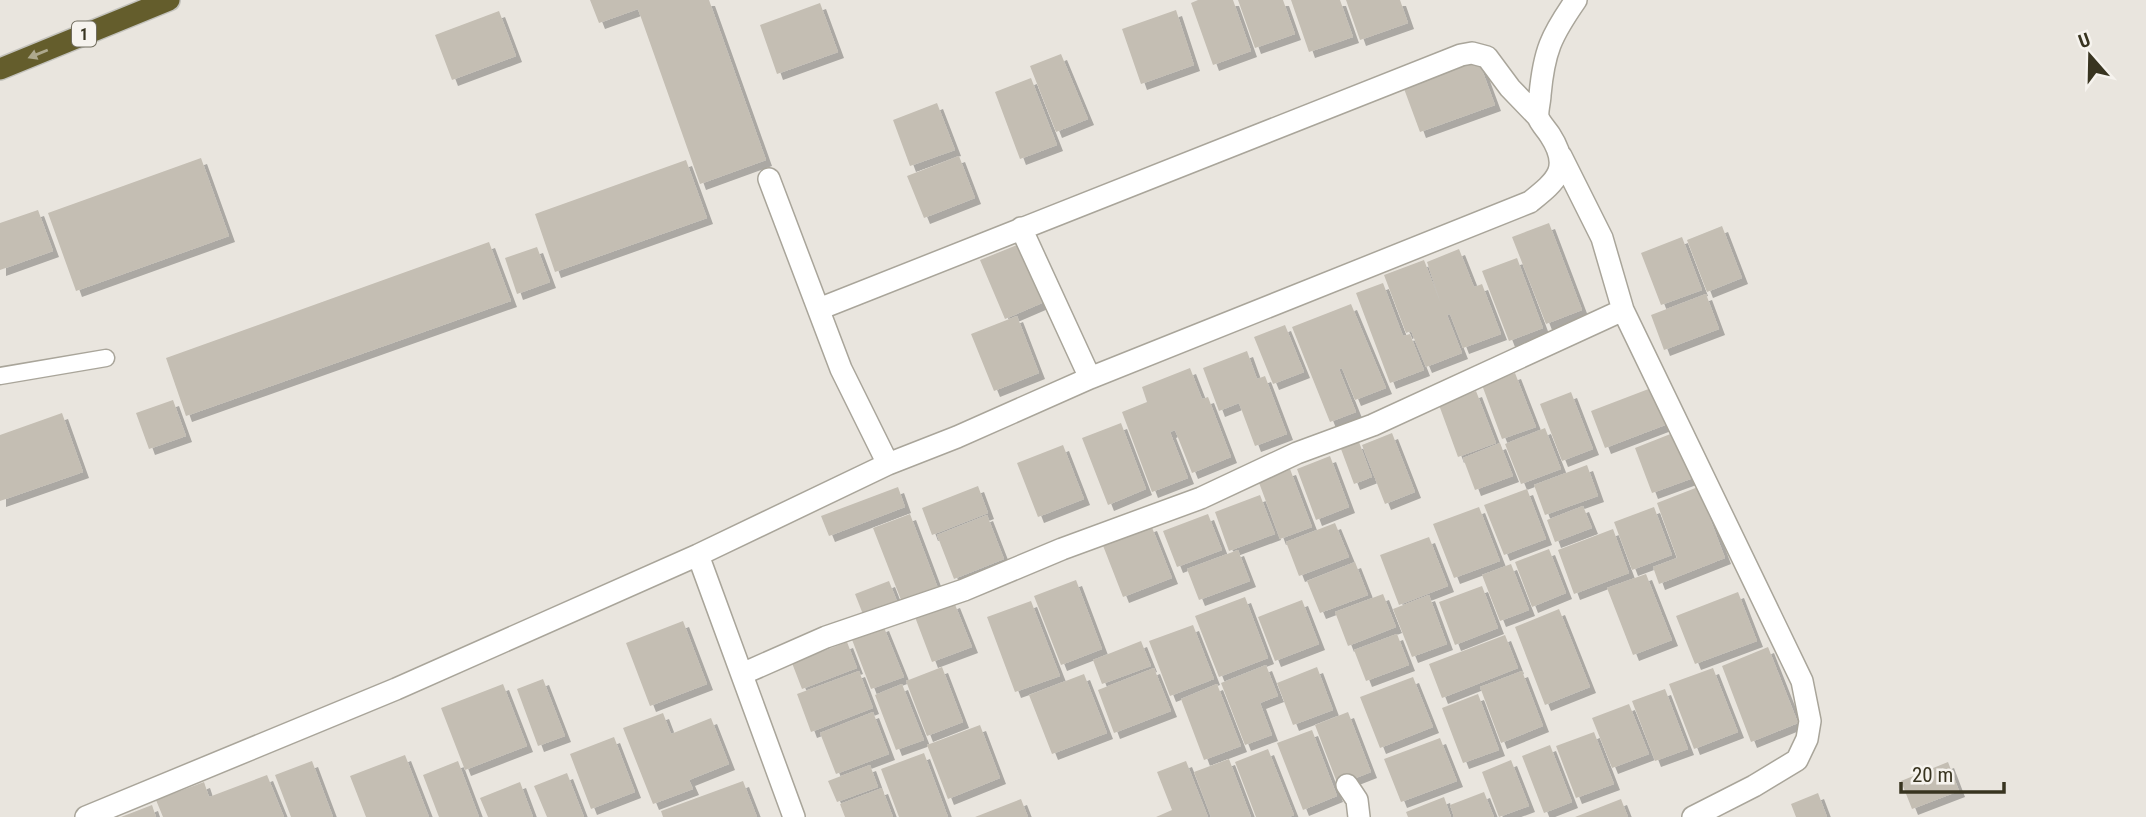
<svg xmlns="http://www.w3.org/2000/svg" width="2146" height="817" viewBox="0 0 2146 817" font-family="'Roboto Condensed',sans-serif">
<defs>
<filter id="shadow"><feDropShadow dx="6" dy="6" stdDeviation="0" flood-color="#0004"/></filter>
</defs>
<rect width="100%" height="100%" fill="#e9e5de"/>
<!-- building -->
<path fill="#c4beb3" filter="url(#shadow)" d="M590,0H709L766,160L700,184L638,9L599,23Z
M1198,0H1233L1251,51L1213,65L1191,3Z
M1238,0H1283L1295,34L1255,48Z
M1291,0H1340L1353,37L1309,52Z
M1346,0H1400L1408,23L1360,40Z
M820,3L838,52L777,74L760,25Z
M1176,10L1194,65L1141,84L1122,29Z
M499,11L516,56L452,80L435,35Z
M1061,54L1088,119L1056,132L1030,66Z
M1478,59L1495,105L1420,132L1403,86Z
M1031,78L1057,145L1020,159L995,92Z
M937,103L955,150L910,166L893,120Z
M959,156L975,198L924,218L907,176Z
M201,158L229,236L76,291L48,213Z
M686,160L707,218L555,272L535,214Z
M38,210L53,251L0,270V223Z
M1549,223L1582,310L1546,324L1512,237Z
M1722,226L1742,278L1707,292L1687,240Z
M1682,237L1702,290L1661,305L1641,253Z
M489,242L511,301L186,416L166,358Z
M1017,245L1042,303L1005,319L980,260Z
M537,247L550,282L517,294L505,258Z
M1459,249L1474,287L1482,284L1501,334L1463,348L1450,314L1447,315L1462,353L1426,367L1411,331L1406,333L1384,275L1424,260L1441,304L1427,262Z
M1517,258L1543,328L1509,341L1482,271Z
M1383,283L1403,336L1410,334L1424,370L1390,383L1356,293Z
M1706,294L1719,329L1664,350L1651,315Z
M1351,304L1386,388L1355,400L1342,368L1339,369L1356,412L1330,422L1292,327Z
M1017,316L1039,373L994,391L971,334Z
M1285,325L1304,372L1273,384L1254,337Z
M1247,351L1257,379L1265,376L1287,434L1255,446L1239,403L1219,411L1203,368Z
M1190,368L1202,399L1208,397L1231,457L1192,473L1175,430L1170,432L1188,478L1152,492L1122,412L1147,402L1142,387Z
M1515,373L1536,427L1502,439L1482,385Z
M1659,385L1673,422L1605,448L1591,411Z
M1476,391L1496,443L1458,457L1439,405Z
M1571,392L1593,449L1562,461L1540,404Z
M173,400L186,436L149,449L136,413Z
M62,413L83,472L0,501V435Z
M1121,423L1146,489L1108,505L1082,438Z
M1545,428L1561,469L1521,484L1505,444Z
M1678,431L1696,477L1652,493L1635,448Z
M1392,433L1415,492L1385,504L1362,445Z
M1359,442L1372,477L1354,484L1341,449Z
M1500,443L1513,476L1475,490L1463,458Z
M1063,445L1084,499L1038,517L1017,463Z
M1330,456L1349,507L1316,520L1297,469Z
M1587,465L1598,496L1545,515L1534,485Z
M1290,469L1312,527L1280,539L1258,480Z
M978,486L988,513L932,535L922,508Z
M898,487L905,507L829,536L821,516Z
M1698,487L1725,558L1659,584L1653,567L1677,558L1657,503Z
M1527,489L1546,539L1504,555L1484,505Z
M1260,495L1275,534L1229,551L1215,512Z
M1583,506L1592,528L1555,542L1547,520Z
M1479,507L1500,561L1454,578L1433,524Z
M1654,507L1672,555L1632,570L1614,522Z
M910,514L939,591L903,605L873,528Z
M1208,514L1222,550L1177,567L1163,531Z
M987,515L1004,559L954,579L937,535Z
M1335,523L1349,557L1299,576L1286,542Z
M1151,525L1172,578L1123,597L1102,543Z
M1613,529L1629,573L1574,594L1558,550Z
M1429,537L1448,586L1399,605L1380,555Z
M1549,549L1566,593L1532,607L1515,562Z
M1238,550L1250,581L1199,600L1187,569Z
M1355,562L1368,595L1320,613L1307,581Z
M1511,564L1529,610L1500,621L1482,575Z
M1646,574L1672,640L1633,655L1607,588Z
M1076,580L1102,649L1061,665L1034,596Z
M889,581L900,609L866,622L855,594Z
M1482,586L1498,628L1455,645L1439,602Z
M1738,592L1757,641L1695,664L1676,616Z
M1383,594L1396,627L1348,646L1335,612Z
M1429,595L1447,644L1412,657L1393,609Z
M1245,597L1268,658L1219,677L1195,616Z
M1302,600L1319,644L1275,661L1258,617Z
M1031,601L1060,676L1015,692L987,617Z
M954,602L972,647L932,662L915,617Z
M1559,609L1590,687L1545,705L1515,627Z
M683,621L707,684L650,706L626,643Z
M883,625L904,677L871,689L851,637Z
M1193,625L1214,679L1170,696L1149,641Z
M1397,634L1409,665L1366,681L1354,650Z
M1505,635L1518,668L1442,698L1429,664Z
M1141,641L1151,666L1102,684L1093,660Z
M847,642L857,668L802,689L792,663Z
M1768,647L1798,723L1751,742L1722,666Z
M1266,665L1278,696L1260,703L1272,735L1245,745L1221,683Z
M942,667L963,722L927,736L906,681Z
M1317,667L1333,710L1293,725L1277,683Z
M1154,668L1171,711L1114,733L1098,690Z
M1713,668L1738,732L1694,749L1669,684Z
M859,671L873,708L811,732L797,694Z
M1522,671L1543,726L1501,743L1480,687Z
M1084,674L1107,733L1052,754L1029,695Z
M1413,677L1433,727L1380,748L1360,697Z
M543,679L565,736L538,746L517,689Z
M503,684L527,746L465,770L441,708Z
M902,684L924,740L896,750L875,695Z
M1217,684L1241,746L1204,760L1181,699Z
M1665,689L1688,749L1655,761L1632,701Z
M1478,694L1499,750L1463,763L1442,708Z
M1629,704L1649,754L1612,768L1592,718Z
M873,712L889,754L836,774L820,733Z
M1348,712L1371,772L1338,785L1315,725Z
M663,713L671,734L711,718L729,764L689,780L693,789L653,804L623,728Z
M980,725L1000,778L948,799L927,745Z
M1312,730L1337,796L1303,810L1277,743Z
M1594,732L1614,784L1576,798L1556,746Z
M614,737L635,792L591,809L570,754Z
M1440,738L1457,781L1401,802L1384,759Z
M1550,745L1572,802L1544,813L1522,756Z
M1268,749L1294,815L1289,817H1256L1235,762Z
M924,753L948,817H899L881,769Z
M405,755L429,817H366L350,776Z
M1229,759L1251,817H1211L1194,772Z
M1511,760L1529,806L1499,817L1482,772Z
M312,761L333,817H291L275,775Z
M458,761L479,817H439L423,775Z
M1186,761L1208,817H1156L1172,810L1157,772Z
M1948,762L1959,791L1912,809L1901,781Z
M870,765L878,787L837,802L828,781Z
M567,773L584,817H547L534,786Z
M267,775L284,817H163L156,800L204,782L209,797Z
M743,781L757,817H663L661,811Z
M520,782L533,817H488L480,798Z
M882,788L893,817H845L840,804Z
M1484,792L1494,817H1454L1450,805Z
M1818,793L1827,817H1796L1791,804Z
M1444,797L1451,817H1408L1406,812Z
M1021,799L1028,817H975Z
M1621,799L1628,817H1575Z
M152,805L156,817H121Z"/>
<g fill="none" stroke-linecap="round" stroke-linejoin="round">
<!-- lane casing -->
<g stroke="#a9a59a" stroke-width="19">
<path id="lane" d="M0,376L106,358"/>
</g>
<!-- street casing -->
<g stroke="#a9a59a" stroke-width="24">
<path id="street" d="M1561,156L1602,238L1623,310
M769,179L841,369L888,464
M1021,228L1090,378
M819,309L1461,55L1472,53L1487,57L1510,88L1538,117
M698,555L794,817
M742,674L826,637L964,590L1062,549L1201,498L1297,453L1373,425L1623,310L1802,681L1810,721L1807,739L1797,760L1754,786L1693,817
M1347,785L1357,800L1359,817
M86,817L396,689L698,555L888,464L957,437L1090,378L1530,202C1556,181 1572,169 1550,135C1547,130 1540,123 1538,117C1537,111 1540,101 1540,95C1544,51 1551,36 1576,0"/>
</g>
<!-- highway casing -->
<g stroke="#c3c2bc" stroke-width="24">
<path id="highway" d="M0,69L169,0"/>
</g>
<!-- lane -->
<use href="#lane" stroke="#fff" stroke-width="16"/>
<!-- street -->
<use href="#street" stroke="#fff" stroke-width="21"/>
<!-- highway -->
<use href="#highway" stroke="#645d2c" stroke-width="21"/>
</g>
<!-- one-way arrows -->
<defs><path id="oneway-solid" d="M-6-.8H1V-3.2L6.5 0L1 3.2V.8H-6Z" transform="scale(1.75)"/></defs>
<use fill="#ada88d" href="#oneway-solid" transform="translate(38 54) rotate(158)"/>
<g text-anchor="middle" stroke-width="5" stroke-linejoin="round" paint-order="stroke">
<!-- shield labels -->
<rect fill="#f6f3ee" stroke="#716d5e" stroke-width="2" x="72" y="21.5" width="24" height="25" rx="5"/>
<g font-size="16" font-weight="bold" fill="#383420">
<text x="84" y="40">1</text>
</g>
</g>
<!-- north arrow -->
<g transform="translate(2090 56) rotate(340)" stroke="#f6f3ee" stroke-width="5" paint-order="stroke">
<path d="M0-5L12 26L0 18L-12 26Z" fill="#383420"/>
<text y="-10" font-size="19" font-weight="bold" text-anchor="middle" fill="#383420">U</text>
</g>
<!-- scale -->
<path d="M1901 782v10h103v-10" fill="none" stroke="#383420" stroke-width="3.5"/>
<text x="1912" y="782" font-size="21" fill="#383420" stroke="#f6f3ee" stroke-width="5" paint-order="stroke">20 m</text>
</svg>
